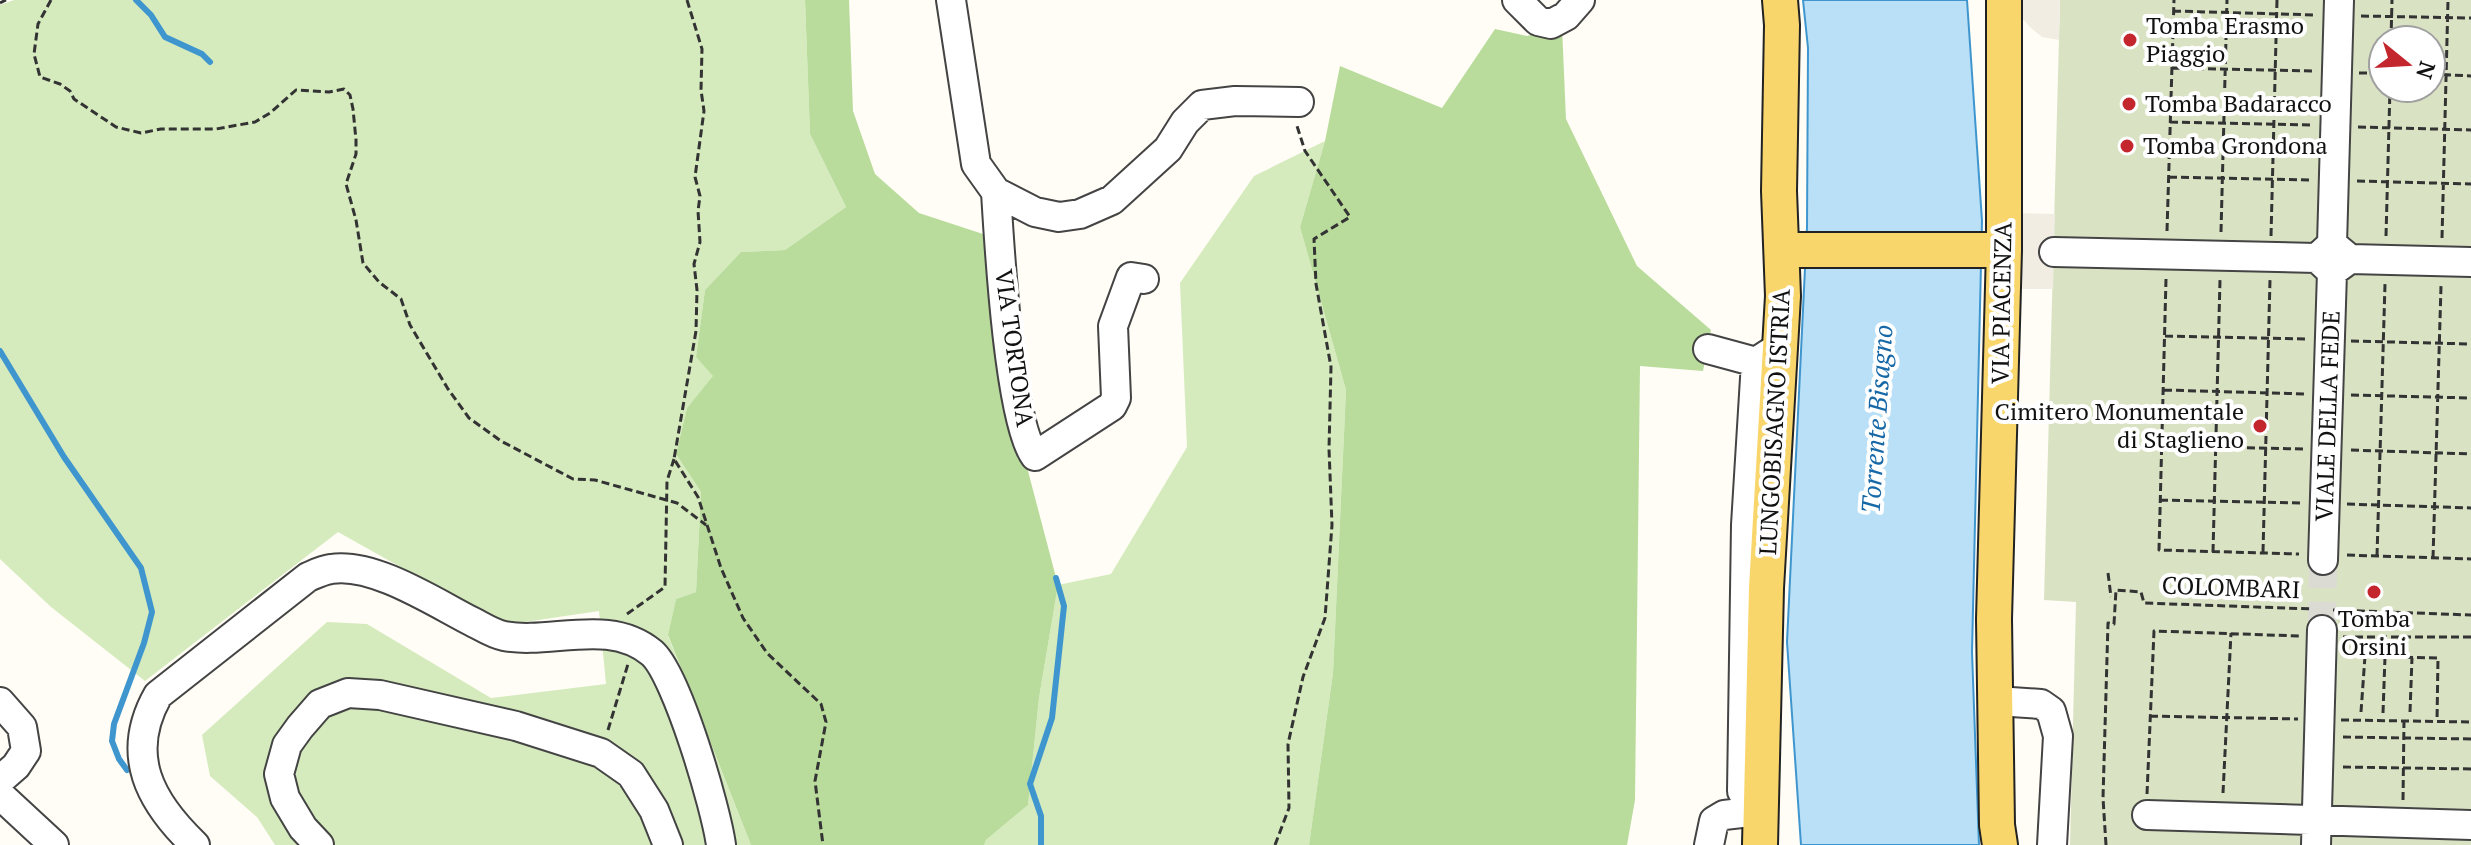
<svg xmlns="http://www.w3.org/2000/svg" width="2471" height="845" viewBox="0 0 2471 845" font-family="'PT Serif',serif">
<rect width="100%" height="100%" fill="#fffdf5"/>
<!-- green -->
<path fill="#d5ebbd" d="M14,0H805L810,134L846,207L785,250L741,252L705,290L696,357L714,376L687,408L676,454L701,492L696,592L676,599L668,636L751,845H275L257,817L210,776L202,735L327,622L367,624L491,698L606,684L599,611L504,625L338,532L145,681L51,607L0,559V5Z
M1325,141L1300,227L1346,390L1333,673L1309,845H984L986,840L1028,805L1039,698L1058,585L1111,574L1187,447L1180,283L1254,176Z"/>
<!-- forest -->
<path fill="#b9dc9c" d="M805,0H849L853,111L875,174L919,213L986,235L998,357L1058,585L1039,698L1028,805L986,840L984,845H751L668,635L676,599L696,592L701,492L676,454L687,408L713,376L696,357L705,290L741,252L785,250L846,207L810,134Z
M1562,27L1566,119L1637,266L1711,330L1703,371L1640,366L1635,800L1627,845H1309L1333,673L1346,390L1300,227L1325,141L1340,66L1442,108L1495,29L1527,36Z"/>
<!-- cemetery -->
<path fill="#d9e3c4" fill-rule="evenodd" d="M2060,0H2471V845H2070L2076,602L2044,600ZM2383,40H2431V88H2383Z"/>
<!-- plaza -->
<path fill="#f1ede2" d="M2020,0H2060L2059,40L2042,37L2030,27L2022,18Z
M2017,213L2055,214L2053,289H2016Z"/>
<!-- water -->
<path fill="#b9e0f7" stroke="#3f96cf" stroke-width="2" d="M1803,0H1967L1982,221L1972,652L1979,845H1801L1787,642L1807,227L1808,48Z"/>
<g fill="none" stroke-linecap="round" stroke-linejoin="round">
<!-- stream -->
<path stroke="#3f96cf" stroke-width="6" d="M136,0L151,15L165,37L202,54L210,62
M0,351L64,457L141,568L152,612L144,643L114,724L112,741L119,759L127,770
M1041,845V816L1030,784L1052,718L1064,606L1056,578"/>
<!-- minor-tunnel -->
<path stroke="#dbdad3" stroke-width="28" stroke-dasharray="28 14" stroke-linecap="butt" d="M2322,630L2323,560"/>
<!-- minor casing -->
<g stroke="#444" stroke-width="32">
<path id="minor" d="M951,0L976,164L996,192L1035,212L1059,217L1080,214L1112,200L1168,149L1185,122L1202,105L1235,101L1299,102
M1517,0L1538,21L1551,24L1566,16L1580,0
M996,192C999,241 1009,422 1035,456L1112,406L1116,398L1113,326L1131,277L1144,279
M2332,244L2350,259L2332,272L2317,258L2332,244L2339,0
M2054,252L2317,258
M2350,259L2471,262
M1708,349L1756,362
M2323,560L2332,272
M1996,701L2041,704L2051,711L2058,736L2052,845
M0,702L22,727L26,751L16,766L0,780
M0,795L54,845
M1759,799L1742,791L1746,525L1756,362L1776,349
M2147,815L2471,825
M195,845C150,802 124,755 158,695L308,577C315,574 323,570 331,569C373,562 434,602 471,621C481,626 493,634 504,636C551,645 609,617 652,653C677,675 716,808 721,845
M319,845L303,828L285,798L279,774L287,745L300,727L320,704L348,693L380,695L516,726L601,753L631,774L654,810L668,845
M1709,845L1714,821L1724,815L1759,811
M2316,845L2322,630"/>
</g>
<!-- major casing -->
<g stroke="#222" stroke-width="38">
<path id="major" d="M1783,250H2004
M1760,845L1766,588L1783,296L1779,191L1782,25L1780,0
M2000,845L1997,825L1994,619L2004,250V0"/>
</g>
<!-- path -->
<path stroke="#333" stroke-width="3" stroke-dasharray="8 4" stroke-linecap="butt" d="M51,0L38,24L34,54L40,77L60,84L70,91L74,99L116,127L141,133L161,129H216L255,122L270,113L296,90L329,92L344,89L350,95L353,109L356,140V154L346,184L356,220L363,263L379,282L401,299L410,325L448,389L469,418L501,441L573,479L595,480L677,503L706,525
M687,0L702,49L701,90L704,111L695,177L700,196L698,211L700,242L694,264L697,290L696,331L674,459L698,497L721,568L743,618L767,653L821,704L826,722L815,781L823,845
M0,3L6,0
M2173,11L2317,15
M2361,16L2471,18
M2391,40L2392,0
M2172,68L2316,71
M2359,73H2383
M2431,74L2471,76
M2170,122L2311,125
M2358,127L2471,130
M2169,177L2309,180
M2357,181L2471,184
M2167,231L2174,0
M2221,232L2227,0
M2271,236L2277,0
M2386,236L2390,88
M2442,238L2448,0
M2166,279L2159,550L2299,554
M2165,336L2307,339
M2351,341L2471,344
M2164,390L2307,394
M2351,395L2471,398
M2163,446L2303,449
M2351,450L2471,454
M2160,500L2303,503
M2347,504L2471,508
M2213,552L2220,280
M2263,552L2270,280
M2347,555L2471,559
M2377,556L2385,284
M2433,558L2441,286
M2108,573L2111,597
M2333,610L2471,615
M627,614L665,587L667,481L674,459
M2343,637H2471
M2345,656L2438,658L2437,721
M2361,712L2365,656
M2410,712L2412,658
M2383,713L2385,657
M2150,716L2298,719
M2341,720L2471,722
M608,730L628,664
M2343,737L2471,739
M2343,767L2471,769
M2223,793L2231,633
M2147,794L2154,631L2299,636
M2403,800L2404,720
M1275,845L1289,808L1288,744L1303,677L1325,618L1332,525L1329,449L1331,367L1316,284L1314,239L1350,217L1305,151L1297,126
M2106,845L2103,798L2108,623L2114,624L2116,590L2141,592L2144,603L2313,609"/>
<!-- minor -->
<use href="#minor" stroke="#fff" stroke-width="28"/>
<!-- major -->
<use href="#major" stroke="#f9d66b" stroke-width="34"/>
</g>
<!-- markers -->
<g fill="#c4262e" stroke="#fff" stroke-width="3">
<circle cx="2130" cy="40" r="8"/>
<circle cx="2129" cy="104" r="8"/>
<circle cx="2127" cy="146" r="8"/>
<circle cx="2260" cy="426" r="8"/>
<circle cx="2374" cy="592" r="8"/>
</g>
<g text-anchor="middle" stroke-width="8" stroke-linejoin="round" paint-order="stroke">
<!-- poi labels -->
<g font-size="24" fill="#111" stroke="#fff" text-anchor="start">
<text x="2146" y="34">Tomba Erasmo<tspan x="2146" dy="28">Piaggio</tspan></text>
<text x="2145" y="112">Tomba Badaracco</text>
<text x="2143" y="154">Tomba Grondona</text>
<text x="2244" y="420" text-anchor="end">Cimitero Monumentale<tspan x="2244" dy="28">di Staglieno</tspan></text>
<text x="2374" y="627" text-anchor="middle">Tomba<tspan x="2374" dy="28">Orsini</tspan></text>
</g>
<!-- street labels -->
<g font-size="24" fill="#111" stroke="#fff">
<text transform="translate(2002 303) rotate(-89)" y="8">VIA PIACENZA</text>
<text transform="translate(1014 348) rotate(82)" y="8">VIA TORTONA</text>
<text transform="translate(2328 416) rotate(-88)" y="8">VIALE DELLA FEDE</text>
<text transform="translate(1775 422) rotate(-87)" y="8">LUNGOBISAGNO ISTRIA</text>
<text transform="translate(2231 588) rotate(2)" y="8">COLOMBARI</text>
</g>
<!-- water labels -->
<g font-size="26" font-style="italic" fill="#1768a6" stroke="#fff">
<text transform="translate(1877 419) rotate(-86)" y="9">Torrente Bisagno</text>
</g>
</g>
<!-- north arrow -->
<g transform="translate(2407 64) rotate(108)"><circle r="38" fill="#ffffff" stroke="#a0a0a0" stroke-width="2"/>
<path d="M0-6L14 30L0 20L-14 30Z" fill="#c4262e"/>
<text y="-12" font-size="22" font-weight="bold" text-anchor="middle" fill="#111111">N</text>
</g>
</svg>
